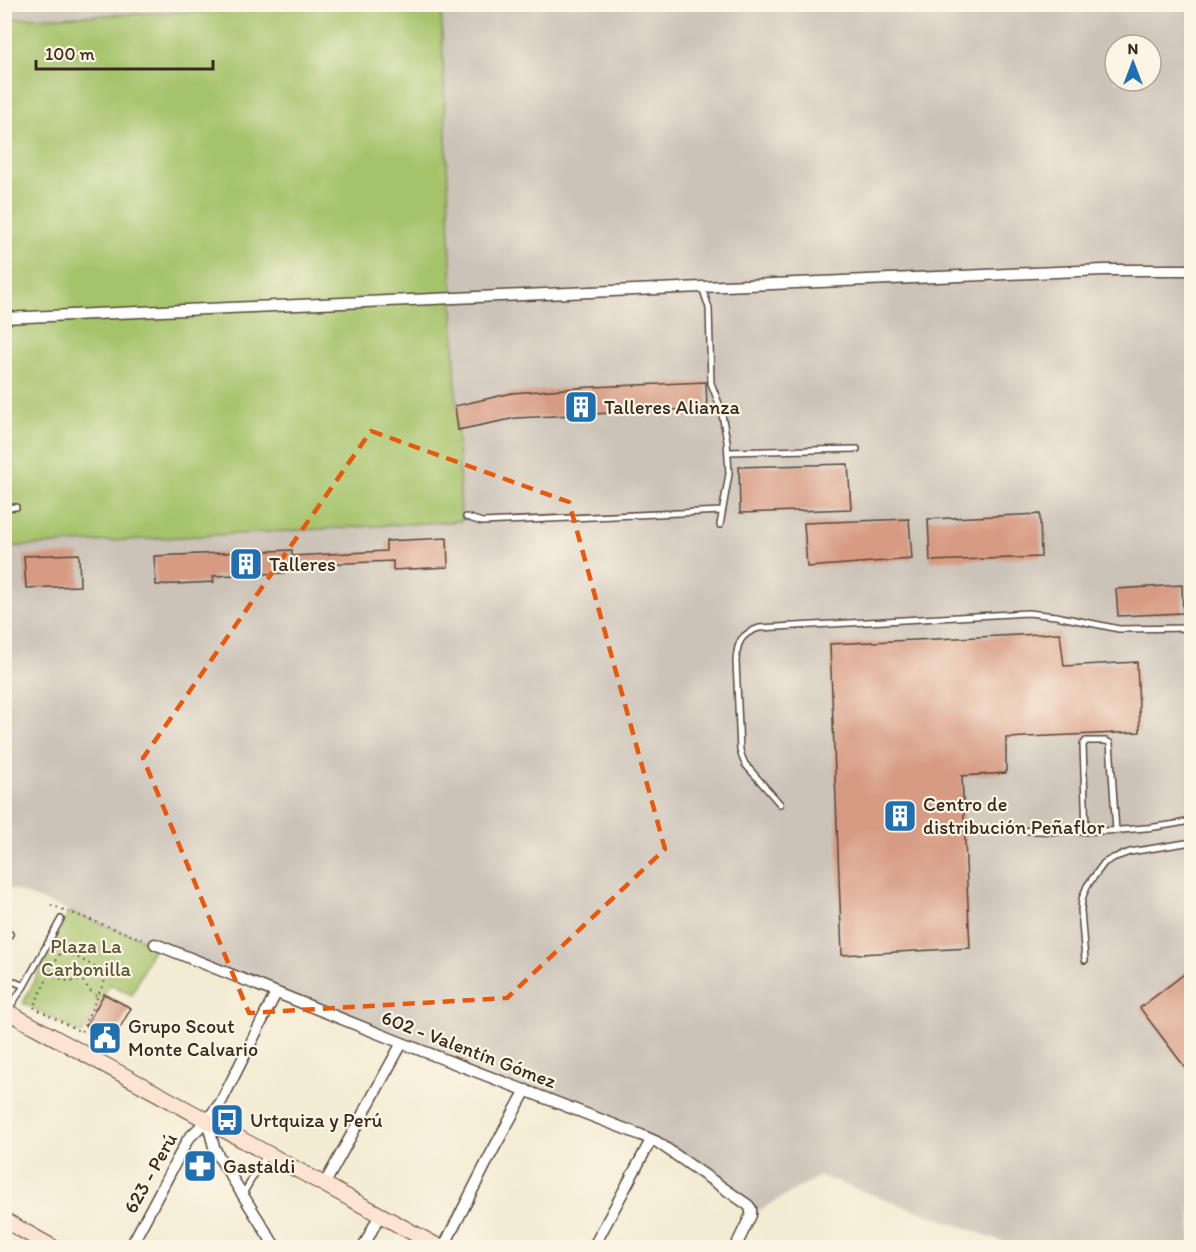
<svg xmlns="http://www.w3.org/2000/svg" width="1196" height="1252" viewBox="0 0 1196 1252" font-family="Itim,sans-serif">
<rect width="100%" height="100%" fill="#fcf5e5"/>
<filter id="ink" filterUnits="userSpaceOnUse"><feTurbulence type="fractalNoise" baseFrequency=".0167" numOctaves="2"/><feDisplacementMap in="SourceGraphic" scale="12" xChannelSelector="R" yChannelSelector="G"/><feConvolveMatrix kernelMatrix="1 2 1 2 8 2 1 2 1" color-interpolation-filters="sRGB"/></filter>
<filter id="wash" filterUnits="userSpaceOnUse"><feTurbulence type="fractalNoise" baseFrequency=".008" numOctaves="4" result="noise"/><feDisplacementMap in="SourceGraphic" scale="24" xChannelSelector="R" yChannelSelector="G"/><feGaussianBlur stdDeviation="1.35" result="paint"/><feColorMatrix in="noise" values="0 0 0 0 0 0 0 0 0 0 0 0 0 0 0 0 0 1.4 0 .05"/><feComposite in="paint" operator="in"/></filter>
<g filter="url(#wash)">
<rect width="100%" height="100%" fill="#f3ebd2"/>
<!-- industrial -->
<path fill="#cbc2b8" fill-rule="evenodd" d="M4,5H1191V1247H1018L820,1176L751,1215V1209L657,1142L5,886ZM1115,45H1151V81H1115Z"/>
<!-- green -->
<path fill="#a5c36b" stroke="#707644" stroke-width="1.5" d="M374,5H441L461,521L5,547L4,19Z
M69,912L155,944L132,995L110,984L82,1034L23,1003Z"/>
<g id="blocks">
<!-- building -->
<path fill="#d79a82" d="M706,382L707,408L516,418L458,430L455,406L512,393L591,387Z
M848,464L851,509L740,513L739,467Z
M1040,514L1041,557L930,561L928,519Z
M909,519L912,559L807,567L804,523Z
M447,538L448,567L393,570V561L283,566L284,573L213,576L214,582L156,585L154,556L292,550V556L386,551V541Z
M79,554L80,586L26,588L24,556Z
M1182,585L1183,613L1118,616L1116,589Z
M1060,633L1064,666L1137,662L1140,732L1006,738V773L962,776L970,948L842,955L830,644Z
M1192,968V1073L1190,1074L1140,1008Z
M104,994L131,1008L108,1049L89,1038L93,1030L86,1026Z"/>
</g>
</g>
<g filter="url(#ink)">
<use href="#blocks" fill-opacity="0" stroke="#574739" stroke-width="1.5"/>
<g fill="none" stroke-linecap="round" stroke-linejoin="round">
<!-- lane casing -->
<g stroke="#574739" stroke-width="8">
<path id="lane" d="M702,287L709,308L711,383L721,409L727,441L729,474L720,525
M728,452L857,449
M4,508L16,507
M466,517L482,522L722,511
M780,804L745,764L742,757L740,750L736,661C737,642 741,634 759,628L1028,613L1056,616L1119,629L1192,628
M977,829C1033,831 1089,834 1145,828C1161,826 1177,825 1192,820
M1086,832L1083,745L1086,741H1106L1110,743L1116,831
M4,944L10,934
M1085,960L1081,910L1082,899L1087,886L1104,863L1113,858L1130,852L1192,842
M4,973L10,980L24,986
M8,1010L24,986L61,919
M243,1194L266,1155"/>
</g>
<!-- street casing -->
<g stroke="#574739" stroke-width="13">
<path id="street" d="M4,318L702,287L1104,270H1192
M155,944L402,1043L641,1135L657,1142L748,1205L751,1209V1215L735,1248
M207,1120L214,1147L219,1157L276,1248
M324,1185L402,1043
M130,1248L188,1139L207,1120L221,1102L276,993
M363,1248L380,1214
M443,1248L492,1152L526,1090
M593,1248L651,1140"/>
</g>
<!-- secondary casing -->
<g stroke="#574739" stroke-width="17">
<path id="secondary" d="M4,1010L441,1248
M4,1220L54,1248"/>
</g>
<!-- path -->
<path stroke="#574739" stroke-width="2" stroke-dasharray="1.5 4.5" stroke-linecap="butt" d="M51,905L144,940
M57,946L62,949L108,974L81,1032L33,1007L62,949
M50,972C61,980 69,984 82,980L92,993L98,996"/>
<!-- lane -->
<use href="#lane" stroke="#fff" stroke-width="5"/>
<!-- street -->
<use href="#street" stroke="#fff" stroke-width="10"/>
<!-- secondary -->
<use href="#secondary" stroke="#fde4d1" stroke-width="15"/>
</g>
</g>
<!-- marked area -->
<path fill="none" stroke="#e8590c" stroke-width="4.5" stroke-dasharray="12 8" stroke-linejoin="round" d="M371,431L569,502L665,849L507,998L249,1013L143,758Z"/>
<!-- icons -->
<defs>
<g id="building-square" transform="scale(1.725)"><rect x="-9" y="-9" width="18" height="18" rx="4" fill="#1f6fb2" stroke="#fcf5e5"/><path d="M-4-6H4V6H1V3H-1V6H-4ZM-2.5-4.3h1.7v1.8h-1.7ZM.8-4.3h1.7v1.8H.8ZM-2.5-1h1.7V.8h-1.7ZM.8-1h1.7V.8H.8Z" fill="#fff"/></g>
<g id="civic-square" transform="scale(1.725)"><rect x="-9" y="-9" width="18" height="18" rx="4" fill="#1f6fb2" stroke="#fcf5e5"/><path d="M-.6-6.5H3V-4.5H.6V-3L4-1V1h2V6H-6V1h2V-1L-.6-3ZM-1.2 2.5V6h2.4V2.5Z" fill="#fff"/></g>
<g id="bus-square" transform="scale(1.725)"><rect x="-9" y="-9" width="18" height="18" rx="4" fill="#1f6fb2" stroke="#fcf5e5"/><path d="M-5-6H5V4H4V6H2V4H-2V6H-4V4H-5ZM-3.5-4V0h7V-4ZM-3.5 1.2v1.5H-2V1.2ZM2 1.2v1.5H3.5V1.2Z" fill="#fff"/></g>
<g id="pharmacy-square" transform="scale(1.725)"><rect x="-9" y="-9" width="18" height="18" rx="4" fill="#1f6fb2" stroke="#fcf5e5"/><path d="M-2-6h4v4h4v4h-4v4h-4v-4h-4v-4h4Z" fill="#fff"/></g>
</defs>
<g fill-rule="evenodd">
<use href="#building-square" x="581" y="407"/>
<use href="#building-square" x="246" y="564"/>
<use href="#building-square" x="900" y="816"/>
<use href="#civic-square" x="105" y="1038"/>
<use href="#bus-square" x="227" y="1120"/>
<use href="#pharmacy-square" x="200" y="1166"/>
</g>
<g text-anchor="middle" stroke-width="4.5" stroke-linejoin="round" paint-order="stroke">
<!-- poi labels -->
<g font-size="20" fill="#3b2a1e" stroke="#fcf5e5" text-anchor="start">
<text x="604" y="414">Talleres Alianza</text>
<text x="269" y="571">Talleres</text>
<text x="923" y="811">Centro de<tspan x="923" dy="23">distribución Peñaflor</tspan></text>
<text x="128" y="1033">Grupo Scout<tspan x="128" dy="23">Monte Calvario</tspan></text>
<text x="250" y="1127">Urtquiza y Perú</text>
<text x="223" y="1173">Gastaldi</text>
</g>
<!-- park labels -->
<g font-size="20" fill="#5b5835" stroke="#fcf5e5">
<text x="86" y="953">Plaza La<tspan x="86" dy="23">Carbonilla</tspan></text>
</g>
<!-- street labels -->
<g font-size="20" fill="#3b2a1e" stroke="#fcf5e5">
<text transform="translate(469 1049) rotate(21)" y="7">602 - Valentín Gómez</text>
<text transform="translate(150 1173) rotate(-61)" y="7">623 - Perú</text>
</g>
</g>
<!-- margin -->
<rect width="1196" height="1252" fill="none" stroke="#fcf5e5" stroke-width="24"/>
<!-- north arrow -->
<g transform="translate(1133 63)"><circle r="28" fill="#fcf5e5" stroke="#afa495" stroke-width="1.5"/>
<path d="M0-4.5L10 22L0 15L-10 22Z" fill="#1f6fb2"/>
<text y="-9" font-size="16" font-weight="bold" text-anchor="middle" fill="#3b2a1e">N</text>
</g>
<!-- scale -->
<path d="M36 60v9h177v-9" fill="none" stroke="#3b2a1e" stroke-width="3"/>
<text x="45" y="60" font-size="18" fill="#3b2a1e" stroke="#fcf5e5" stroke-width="4.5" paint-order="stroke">100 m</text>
</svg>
